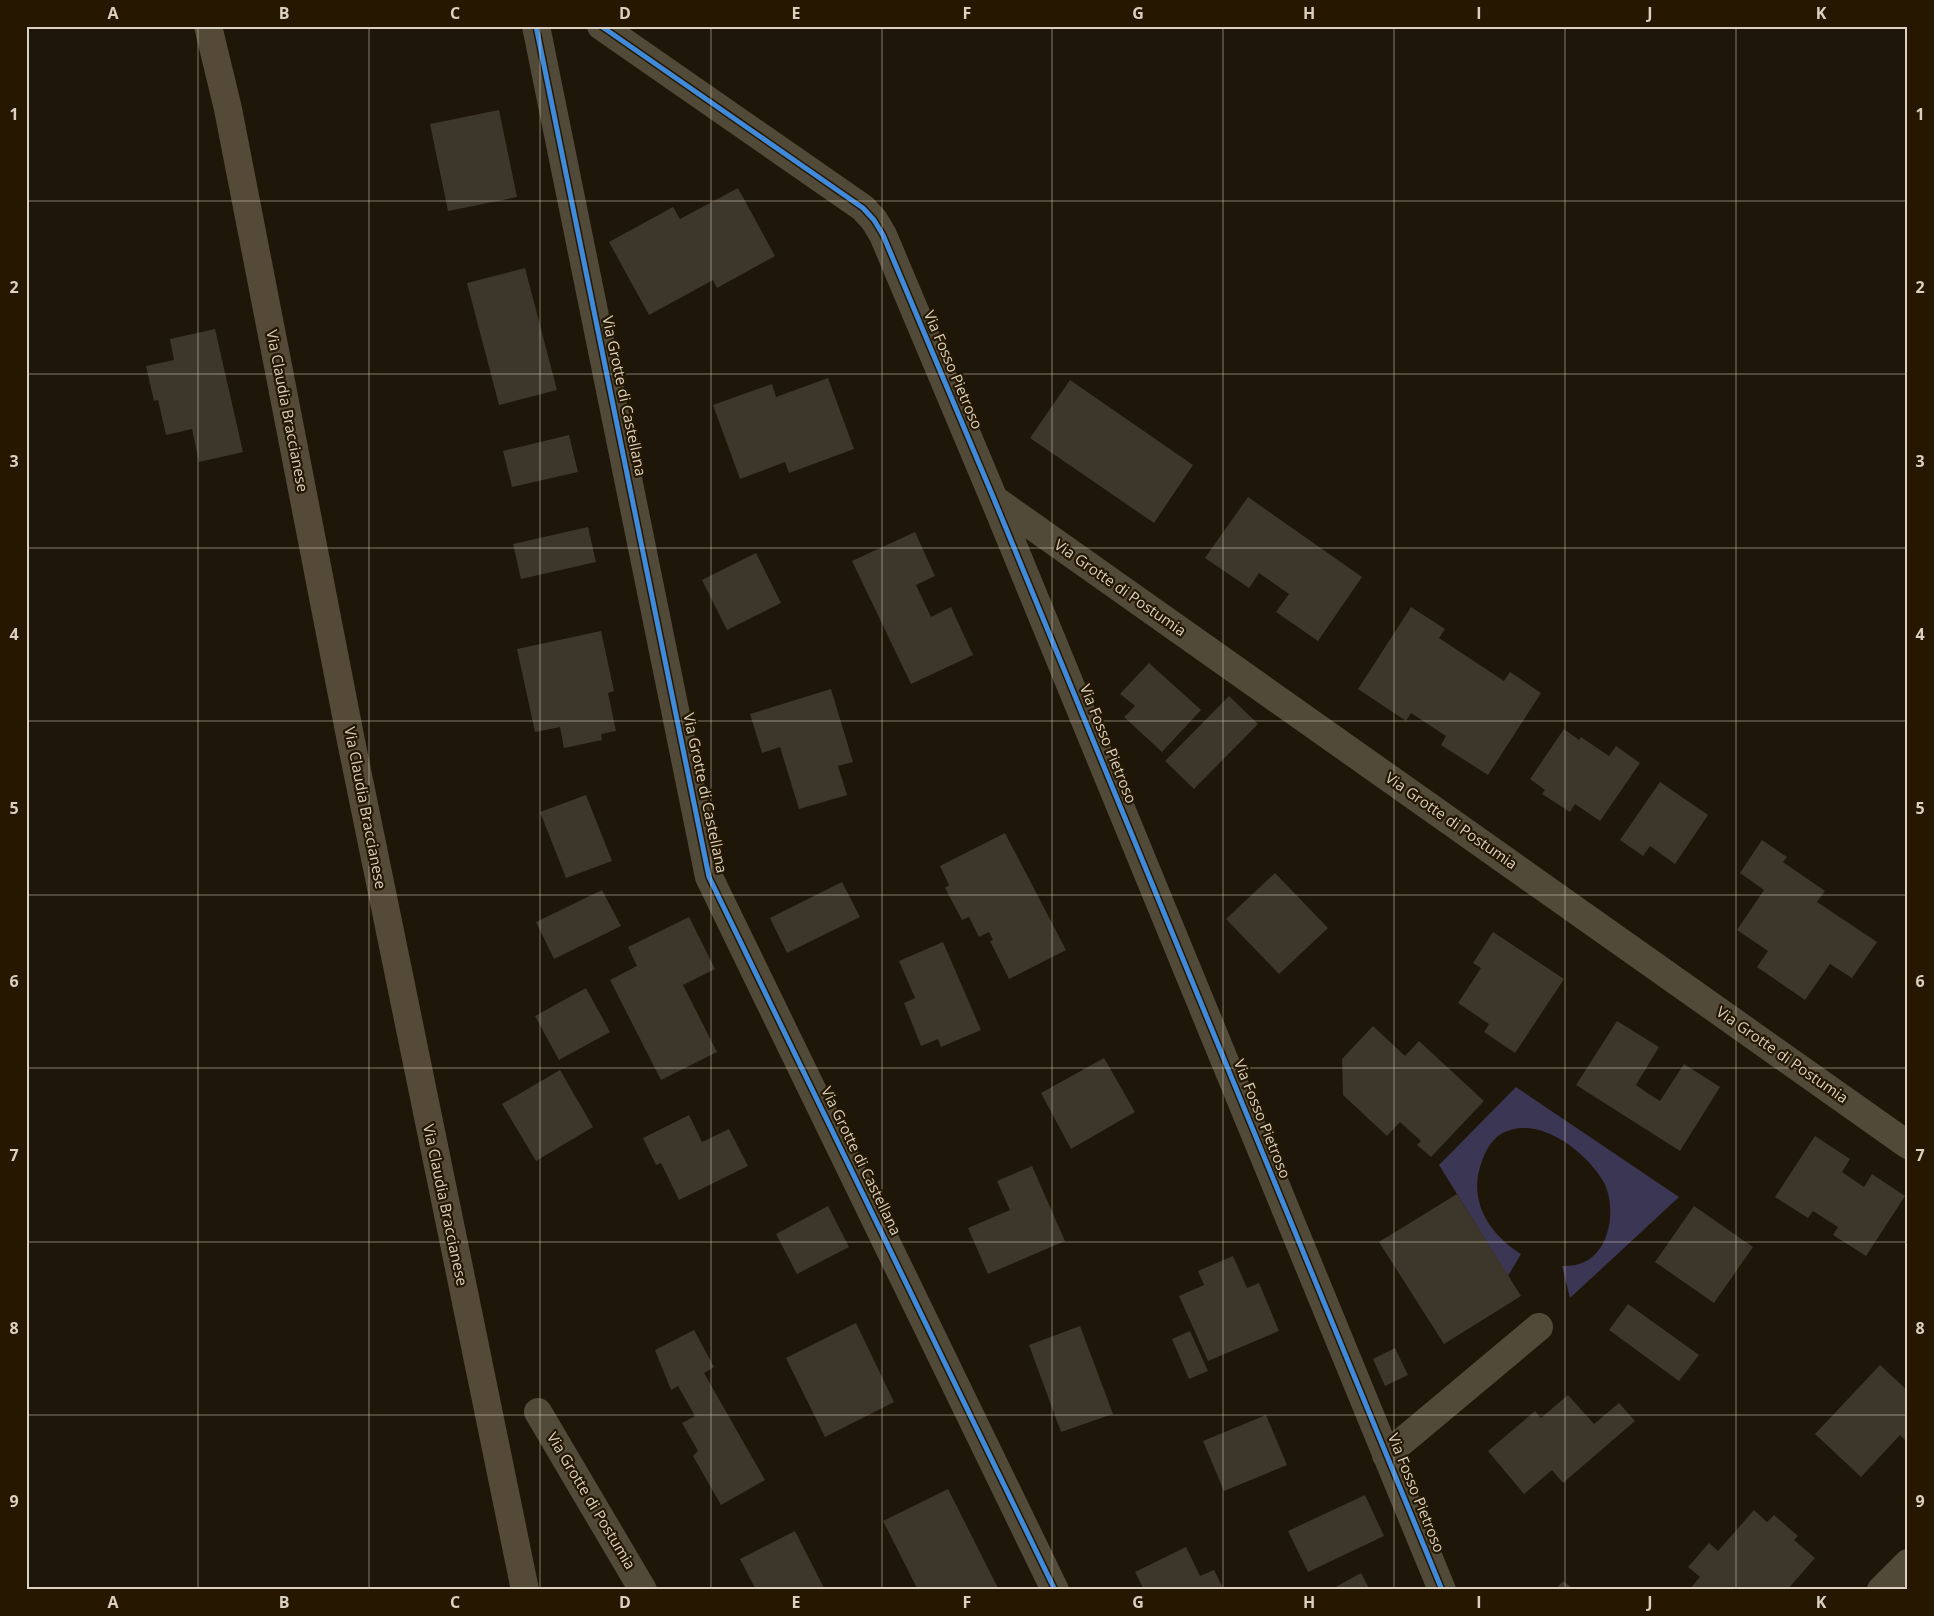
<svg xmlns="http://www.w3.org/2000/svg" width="1934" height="1616" viewBox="0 0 1934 1616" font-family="'Open Sans',sans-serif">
<rect width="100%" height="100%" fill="#1e1608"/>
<!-- green -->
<path fill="#3c3655" d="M1516,1087L1679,1197L1570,1298L1562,1266C1571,1266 1580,1265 1588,1260C1612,1245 1616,1204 1603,1181C1585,1150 1534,1111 1498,1136C1490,1143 1485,1152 1482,1161C1467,1200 1489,1234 1521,1254L1508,1276L1439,1165Z"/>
<!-- building -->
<path fill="#3d362a" d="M499,110L517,197L448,211L430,124Z
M738,188L775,256L717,288L713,280L649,315L609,242L673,207L680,219Z
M525,268L557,390L499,405L467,283Z
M215,329L243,452L199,462L192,429L166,435L158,400L154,401L146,366L174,360L170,339Z
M828,378L854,449L789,473L785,462L740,479L713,405L772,384L776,397Z
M1070,380L1193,465L1154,523L1030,438Z
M569,435L578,472L512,487L503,451Z
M1248,497L1362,577L1318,641L1276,612L1289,594L1259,573L1249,588L1205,558Z
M588,527L596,562L521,579L513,544Z
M915,532L935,576L916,585L931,617L951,607L973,655L911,684L852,561Z
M756,553L781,603L727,630L702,580Z
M1411,607L1445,629L1439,638L1504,681L1510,672L1541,693L1488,775L1441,745L1446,736L1411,713L1406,721L1358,689Z
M601,631L614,691L608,693L616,731L601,734L602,740L564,748L560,727L535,732L517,649Z
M1149,663L1201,710L1162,752L1124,717L1135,706L1120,694Z
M831,689L853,762L838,766L847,795L799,809L780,747L762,753L750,714Z
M1229,696L1258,724L1194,789L1165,761Z
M1564,729L1579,740L1581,737L1609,756L1616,746L1640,763L1600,821L1575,804L1570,812L1542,794L1545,790L1530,779Z
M1660,782L1708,815L1675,864L1650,846L1643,856L1620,840Z
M586,795L612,861L566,878L540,812Z
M1005,833L1066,950L1009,979L990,941L993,940L989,932L979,937L969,917L962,920L945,888L949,885L940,866Z
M1762,840L1787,857L1783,862L1825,891L1817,902L1877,942L1852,978L1830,964L1805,1000L1757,967L1768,951L1737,930L1764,890L1740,873Z
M1275,873L1328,928L1279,974L1226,919Z
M842,882L860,917L787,953L770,918Z
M602,890L621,926L554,959L536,922Z
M689,917L715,969L683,985L717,1052L661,1080L610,980L637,966L628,947Z
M1493,932L1564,979L1515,1053L1484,1032L1489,1024L1458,1003L1481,968L1473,963Z
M943,942L981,1030L941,1047L938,1039L921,1046L904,1003L915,998L899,961Z
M586,988L610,1032L559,1060L535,1016Z
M1617,1021L1659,1047L1636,1085L1646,1092L1660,1101L1684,1064L1720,1087L1680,1151L1576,1085Z
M1373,1026L1405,1056L1419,1041L1484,1101L1431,1157L1417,1145L1421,1141L1400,1122L1387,1136L1343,1095L1342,1059Z
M1104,1058L1135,1112L1071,1149L1041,1093Z
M560,1070L593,1127L536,1161L502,1104Z
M689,1115L702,1142L729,1129L748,1166L679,1200L661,1163L656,1165L643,1138Z
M1815,1136L1850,1159L1842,1172L1864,1187L1872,1174L1905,1196L1866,1256L1833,1235L1838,1227L1813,1211L1808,1218L1775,1197Z
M1032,1166L1065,1241L988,1274L968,1228L1010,1210L997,1181Z
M1457,1194L1521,1296L1444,1344L1379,1242Z
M828,1206L849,1247L797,1274L776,1234Z
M1694,1206L1753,1247L1714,1303L1655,1262Z
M1233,1256L1247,1288L1259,1283L1279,1331L1208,1361L1179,1296L1204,1285L1198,1271Z
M1628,1304L1699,1355L1679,1381L1609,1330Z
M856,1323L894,1402L825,1437L786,1358Z
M1080,1326L1113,1414L1061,1432L1029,1345Z
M694,1330L714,1367L704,1373L765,1480L721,1505L693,1456L698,1451L682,1423L695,1416L678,1386L671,1390L655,1350Z
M1190,1331L1208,1371L1189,1379L1172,1339Z
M1395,1348L1408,1375L1385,1386L1373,1359Z
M1880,1365L1908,1391V1443L1900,1435L1861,1477L1815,1434Z
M1568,1395L1594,1424L1619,1403L1635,1421L1563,1483L1552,1470L1524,1494L1488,1451L1535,1411L1541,1418Z
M1266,1415L1287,1465L1224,1491L1203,1441Z
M948,1489L999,1590H918L883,1521Z
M1365,1495L1384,1536L1308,1572L1288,1531Z
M1754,1510L1767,1522L1774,1515L1798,1536L1794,1540L1815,1558L1787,1590H1689L1700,1577L1688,1567L1709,1543L1718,1551Z
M795,1531L825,1590H756L740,1559Z
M1186,1547L1200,1576L1214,1570L1224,1590H1144L1135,1572Z
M1361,1573L1370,1590H1330Z
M1563,1581L1575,1590H1555Z"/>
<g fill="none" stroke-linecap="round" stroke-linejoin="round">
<!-- minor -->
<path stroke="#524a38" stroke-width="28" d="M536,26L709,877L1055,1590
M601,26L863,208L874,220L883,235L994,499L1442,1590
M994,499L1908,1145
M538,1412L643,1590
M1386,1455L1539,1327
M1881,1590L1908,1563"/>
<!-- secondary -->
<path stroke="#544a37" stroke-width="28" d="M208,26L228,109L351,741L525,1590"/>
<!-- cycleway casing -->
<g stroke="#261800" stroke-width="8">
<path id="cycleway" d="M536,26L709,877L1055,1590
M601,26L863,208L874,220L883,235L994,499L1442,1590"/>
</g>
<!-- cycleway -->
<use href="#cycleway" stroke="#408adc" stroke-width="5"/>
</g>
<!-- grid -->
<path fill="none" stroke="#dad1c1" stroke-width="1" stroke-opacity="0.55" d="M198,26V1590M369,26V1590M540,26V1590M711,26V1590M882,26V1590M1052,26V1590M1223,26V1590M1394,26V1590M1565,26V1590M1736,26V1590M26,201H1908M26,374H1908M26,548H1908M26,721H1908M26,895H1908M26,1068H1908M26,1242H1908M26,1415H1908"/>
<g text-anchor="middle" stroke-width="4.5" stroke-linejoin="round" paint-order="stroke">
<!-- street labels -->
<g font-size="15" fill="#dad1c1" stroke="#261800">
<text transform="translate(953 370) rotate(67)" y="5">Via Fosso Pietroso</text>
<text transform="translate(624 396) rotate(78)" y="5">Via Grotte di Castellana</text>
<text transform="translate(287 411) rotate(79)" y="5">Via Claudia Braccianese</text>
<text transform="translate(1120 588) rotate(35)" y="5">Via Grotte di Postumia</text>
<text transform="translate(1108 744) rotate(68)" y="5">Via Fosso Pietroso</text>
<text transform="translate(705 793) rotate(78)" y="5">Via Grotte di Castellana</text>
<text transform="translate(365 808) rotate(79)" y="5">Via Claudia Braccianese</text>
<text transform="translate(1451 821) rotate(35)" y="5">Via Grotte di Postumia</text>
<text transform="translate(1782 1055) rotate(35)" y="5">Via Grotte di Postumia</text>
<text transform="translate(1262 1119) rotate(68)" y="5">Via Fosso Pietroso</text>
<text transform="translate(861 1161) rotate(64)" y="5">Via Grotte di Castellana</text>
<text transform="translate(445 1205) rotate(78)" y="5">Via Claudia Braccianese</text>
<text transform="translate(1416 1493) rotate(68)" y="5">Via Fosso Pietroso</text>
<text transform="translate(591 1501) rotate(59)" y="5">Via Grotte di Postumia</text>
</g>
</g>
<!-- border -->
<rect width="1934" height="1616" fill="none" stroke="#261800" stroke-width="55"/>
<rect x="28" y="28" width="1878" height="1560" fill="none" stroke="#dad1c1" stroke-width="2"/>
<g font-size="16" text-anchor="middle" font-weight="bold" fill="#dad1c1">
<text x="113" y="19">A</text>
<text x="284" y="19">B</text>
<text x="455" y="19">C</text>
<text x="625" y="19">D</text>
<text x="796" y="19">E</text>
<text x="967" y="19">F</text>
<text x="1138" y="19">G</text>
<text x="1309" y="19">H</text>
<text x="1479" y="19">I</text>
<text x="1650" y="19">J</text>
<text x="1821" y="19">K</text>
<text x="14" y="120">1</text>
<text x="1920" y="120">1</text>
<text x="14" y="293">2</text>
<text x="1920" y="293">2</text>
<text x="14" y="467">3</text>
<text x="1920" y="467">3</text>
<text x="14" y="640">4</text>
<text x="1920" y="640">4</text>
<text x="14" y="814">5</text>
<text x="1920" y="814">5</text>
<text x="14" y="987">6</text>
<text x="1920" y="987">6</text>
<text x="14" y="1161">7</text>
<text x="1920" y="1161">7</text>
<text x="14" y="1334">8</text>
<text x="1920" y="1334">8</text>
<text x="14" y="1507">9</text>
<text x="1920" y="1507">9</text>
<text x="113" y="1608">A</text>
<text x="284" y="1608">B</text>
<text x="455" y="1608">C</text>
<text x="625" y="1608">D</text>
<text x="796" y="1608">E</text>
<text x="967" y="1608">F</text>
<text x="1138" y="1608">G</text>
<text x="1309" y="1608">H</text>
<text x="1479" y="1608">I</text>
<text x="1650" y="1608">J</text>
<text x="1821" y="1608">K</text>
</g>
</svg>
